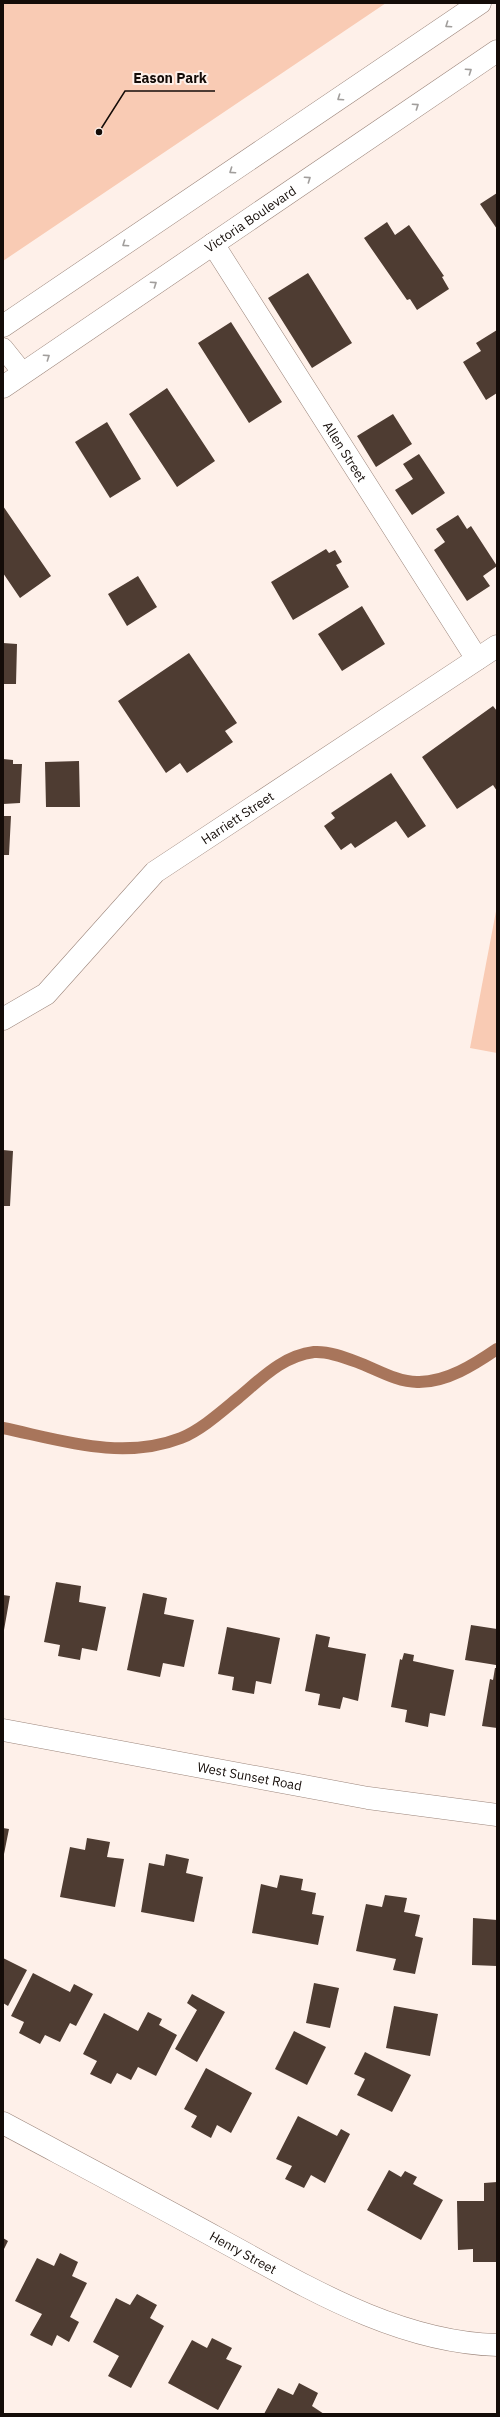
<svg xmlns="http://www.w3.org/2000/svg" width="500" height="2417" viewBox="0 0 500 2417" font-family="'IBM Plex Sans',sans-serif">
<rect width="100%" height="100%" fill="#fef0e9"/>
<!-- green -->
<path fill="#f9cbb4" d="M3,3H386L3,261Z
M497,906V1053L470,1048Z"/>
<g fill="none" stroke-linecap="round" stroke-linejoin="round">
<!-- stream -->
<path stroke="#a8755b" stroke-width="12" d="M3,1428C61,1440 122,1461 181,1438C201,1430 221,1412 238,1398C261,1379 282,1356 314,1352C328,1351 344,1357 357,1362C376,1369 397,1382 417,1382C446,1383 475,1364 497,1349"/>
</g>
<!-- building -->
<path fill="#4e3c32" d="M497,193V229L480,204Z
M387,222L395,235L409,225L444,276L442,277L449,289L417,310L410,299L407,300L364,238Z
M308,273L352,343L312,368L268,298Z
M231,322L282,402L249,423L198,343Z
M497,330V393L486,400L463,362L481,351L476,343Z
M167,388L215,461L177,487L129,414Z
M393,414L412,444L376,467L357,436Z
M107,422L141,479L110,498L75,442Z
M419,454L445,493L412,515L395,490L413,479L403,464Z
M3,506L51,576L20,598L3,573Z
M458,515L467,529L471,526L497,566L483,576L490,586L467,601L434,550L445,542L436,529Z
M326,549L329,553L335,550L342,562L336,565L349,587L293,620L271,582Z
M138,576L157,607L127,626L108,594Z
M362,606L385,644L342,671L318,634Z
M3,643L17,644L16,684H3Z
M189,653L237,723L225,731L233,742L187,773L180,763L166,773L118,701Z
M493,706L497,711V791L493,785L457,809L422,757Z
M3,759L13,760V764H22L20,803L3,804Z
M79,761L80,807H46L45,762Z
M391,773L426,826L408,838L396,821L355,848L351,843L341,850L324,826L335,818L331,813Z
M3,816H11L9,855H3Z
M3,1150L13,1151L10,1206H3Z
M56,1582L81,1586L79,1602L106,1607L97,1651L82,1648L80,1660L58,1656L60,1645L44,1642Z
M143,1593L167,1598L164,1614L194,1620L184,1667L163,1663L160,1677L127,1670Z
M3,1595L10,1596L4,1630H3Z
M471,1625L497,1629L496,1665L465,1660Z
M227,1627L280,1638L271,1684L256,1681L254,1694L232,1690L234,1677L218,1674Z
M316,1634L330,1637L328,1647L366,1654L358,1701L343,1697L340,1709L318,1705L320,1694L305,1691Z
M404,1653L414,1655L413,1661L454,1670L445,1716L430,1713L428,1727L405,1722L407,1710L391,1707L400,1659L402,1660Z
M495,1668H497V1728L482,1726L490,1679L493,1680Z
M3,1828L9,1829L4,1854H3Z
M87,1838L110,1842L107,1857L124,1859L115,1907L60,1897L70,1847L85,1850Z
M166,1854L189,1859L186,1873L203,1877L194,1922L141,1912L149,1863L164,1866Z
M280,1875L303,1879L301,1890L316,1893L312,1914L324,1916L318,1945L252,1933L261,1884L277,1888Z
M385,1895L407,1898L404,1912L420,1915L415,1936L423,1938L415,1974L393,1970L396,1959L356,1951L366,1904L382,1907Z
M473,1918L497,1920V1966L472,1965Z
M3,1958L27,1970L8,2006L3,2003Z
M33,1973L70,1992L74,1984L93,1994L76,2026L70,2023L60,2042L45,2035L40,2044L19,2033L24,2022L11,2016Z
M314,1983L339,1988L330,2028L306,2023Z
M192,1994L225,2012L197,2062L175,2049L197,2010L187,2003Z
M394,2006L438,2014L430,2056L386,2048Z
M148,2012L162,2019L159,2025L177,2035L156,2076L138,2067L131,2080L117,2073L111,2084L90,2074L97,2061L83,2054L104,2013L138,2031Z
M294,2031L326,2047L307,2085L275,2069Z
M365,2052L411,2075L392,2112L357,2095L365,2079L354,2074Z
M206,2068L252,2093L231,2133L217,2125L211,2138L191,2127L197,2116L184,2109Z
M298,2116L337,2136L341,2129L350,2134L325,2183L311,2175L304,2188L285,2179L292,2166L276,2159Z
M389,2170L401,2177L405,2171L417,2177L413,2184L443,2200L421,2240L367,2210Z
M497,2182V2262H473V2249L458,2250L457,2201H484V2183Z
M3,2238L8,2241L3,2251Z
M60,2253L78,2262L72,2276L87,2283L70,2317L79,2322L69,2342L57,2335L52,2346L30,2335L42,2314L15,2301L37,2258L54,2266Z
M137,2294L157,2305L150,2318L164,2326L131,2388L108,2376L119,2356L93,2342L116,2298L130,2305Z
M212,2338L232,2348L226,2359L242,2366L218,2410L168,2383L192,2340L207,2348Z
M299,2383L318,2393L312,2406L324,2414H264L278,2388L293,2395Z"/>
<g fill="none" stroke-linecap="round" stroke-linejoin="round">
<!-- lane casing -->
<g stroke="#9c867c" stroke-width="21">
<path id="lane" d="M3,348L23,373"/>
</g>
<!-- street casing -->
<g stroke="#9c867c" stroke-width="23">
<g id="street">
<path id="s1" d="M213,244L477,659"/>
<path id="s2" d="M3,1019L46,994L155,872L497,646"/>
<path id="s3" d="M3,1730L368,1798L497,1815"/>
<path id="s4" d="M3,2123C74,2161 146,2199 217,2238C304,2285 395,2342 497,2345"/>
</g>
</g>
<!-- secondary casing -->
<g stroke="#9c867c" stroke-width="23">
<g id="secondary">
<path d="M3,326L480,3"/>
<path id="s5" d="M3,387L497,51"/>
</g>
</g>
<!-- lane -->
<use href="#lane" stroke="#fff" stroke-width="20"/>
<!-- street -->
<use href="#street" stroke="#fff" stroke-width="22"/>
<!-- secondary -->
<use href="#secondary" stroke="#fff" stroke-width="22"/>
</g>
<!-- one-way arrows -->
<defs><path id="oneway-chevron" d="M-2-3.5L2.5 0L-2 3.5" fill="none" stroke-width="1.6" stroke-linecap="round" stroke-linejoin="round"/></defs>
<g stroke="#a19e9c">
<use href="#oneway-chevron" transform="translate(448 25) rotate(146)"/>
<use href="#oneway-chevron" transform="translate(469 71) rotate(-34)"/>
<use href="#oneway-chevron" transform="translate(340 98) rotate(146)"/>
<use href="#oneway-chevron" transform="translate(416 106) rotate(-34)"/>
<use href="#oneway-chevron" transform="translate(232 171) rotate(146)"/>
<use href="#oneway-chevron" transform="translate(308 179) rotate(-34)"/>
<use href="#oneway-chevron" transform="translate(125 244) rotate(146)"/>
<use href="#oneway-chevron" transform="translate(154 284) rotate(-34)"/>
<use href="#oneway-chevron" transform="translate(47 357) rotate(-34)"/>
</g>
<g text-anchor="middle" stroke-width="4" stroke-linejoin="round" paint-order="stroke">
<!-- street labels -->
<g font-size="13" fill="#140c08" stroke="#fef0e9">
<text dy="5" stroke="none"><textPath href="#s5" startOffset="299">Victoria Boulevard</textPath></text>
<text dy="5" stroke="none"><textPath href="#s1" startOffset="246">Allen Street</textPath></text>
<text dy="5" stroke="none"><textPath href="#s2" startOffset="312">Harriett Street</textPath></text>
<text dy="5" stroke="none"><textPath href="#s3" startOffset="251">West Sunset Road</textPath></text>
<text dy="5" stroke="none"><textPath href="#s4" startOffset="273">Henry Street</textPath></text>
</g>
</g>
<!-- callouts -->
<path fill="none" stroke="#140c08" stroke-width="1.5" d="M99 132L125 91H215"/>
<circle fill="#140c08" stroke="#fef0e9" stroke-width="1.5" cx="99" cy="132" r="4"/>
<g font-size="14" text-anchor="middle" font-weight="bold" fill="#140c08" stroke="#fef0e9" stroke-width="4" stroke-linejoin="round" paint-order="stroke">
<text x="170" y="83">Eason Park</text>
</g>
<!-- border -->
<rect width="500" height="2417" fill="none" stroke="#140c08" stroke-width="8"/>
</svg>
